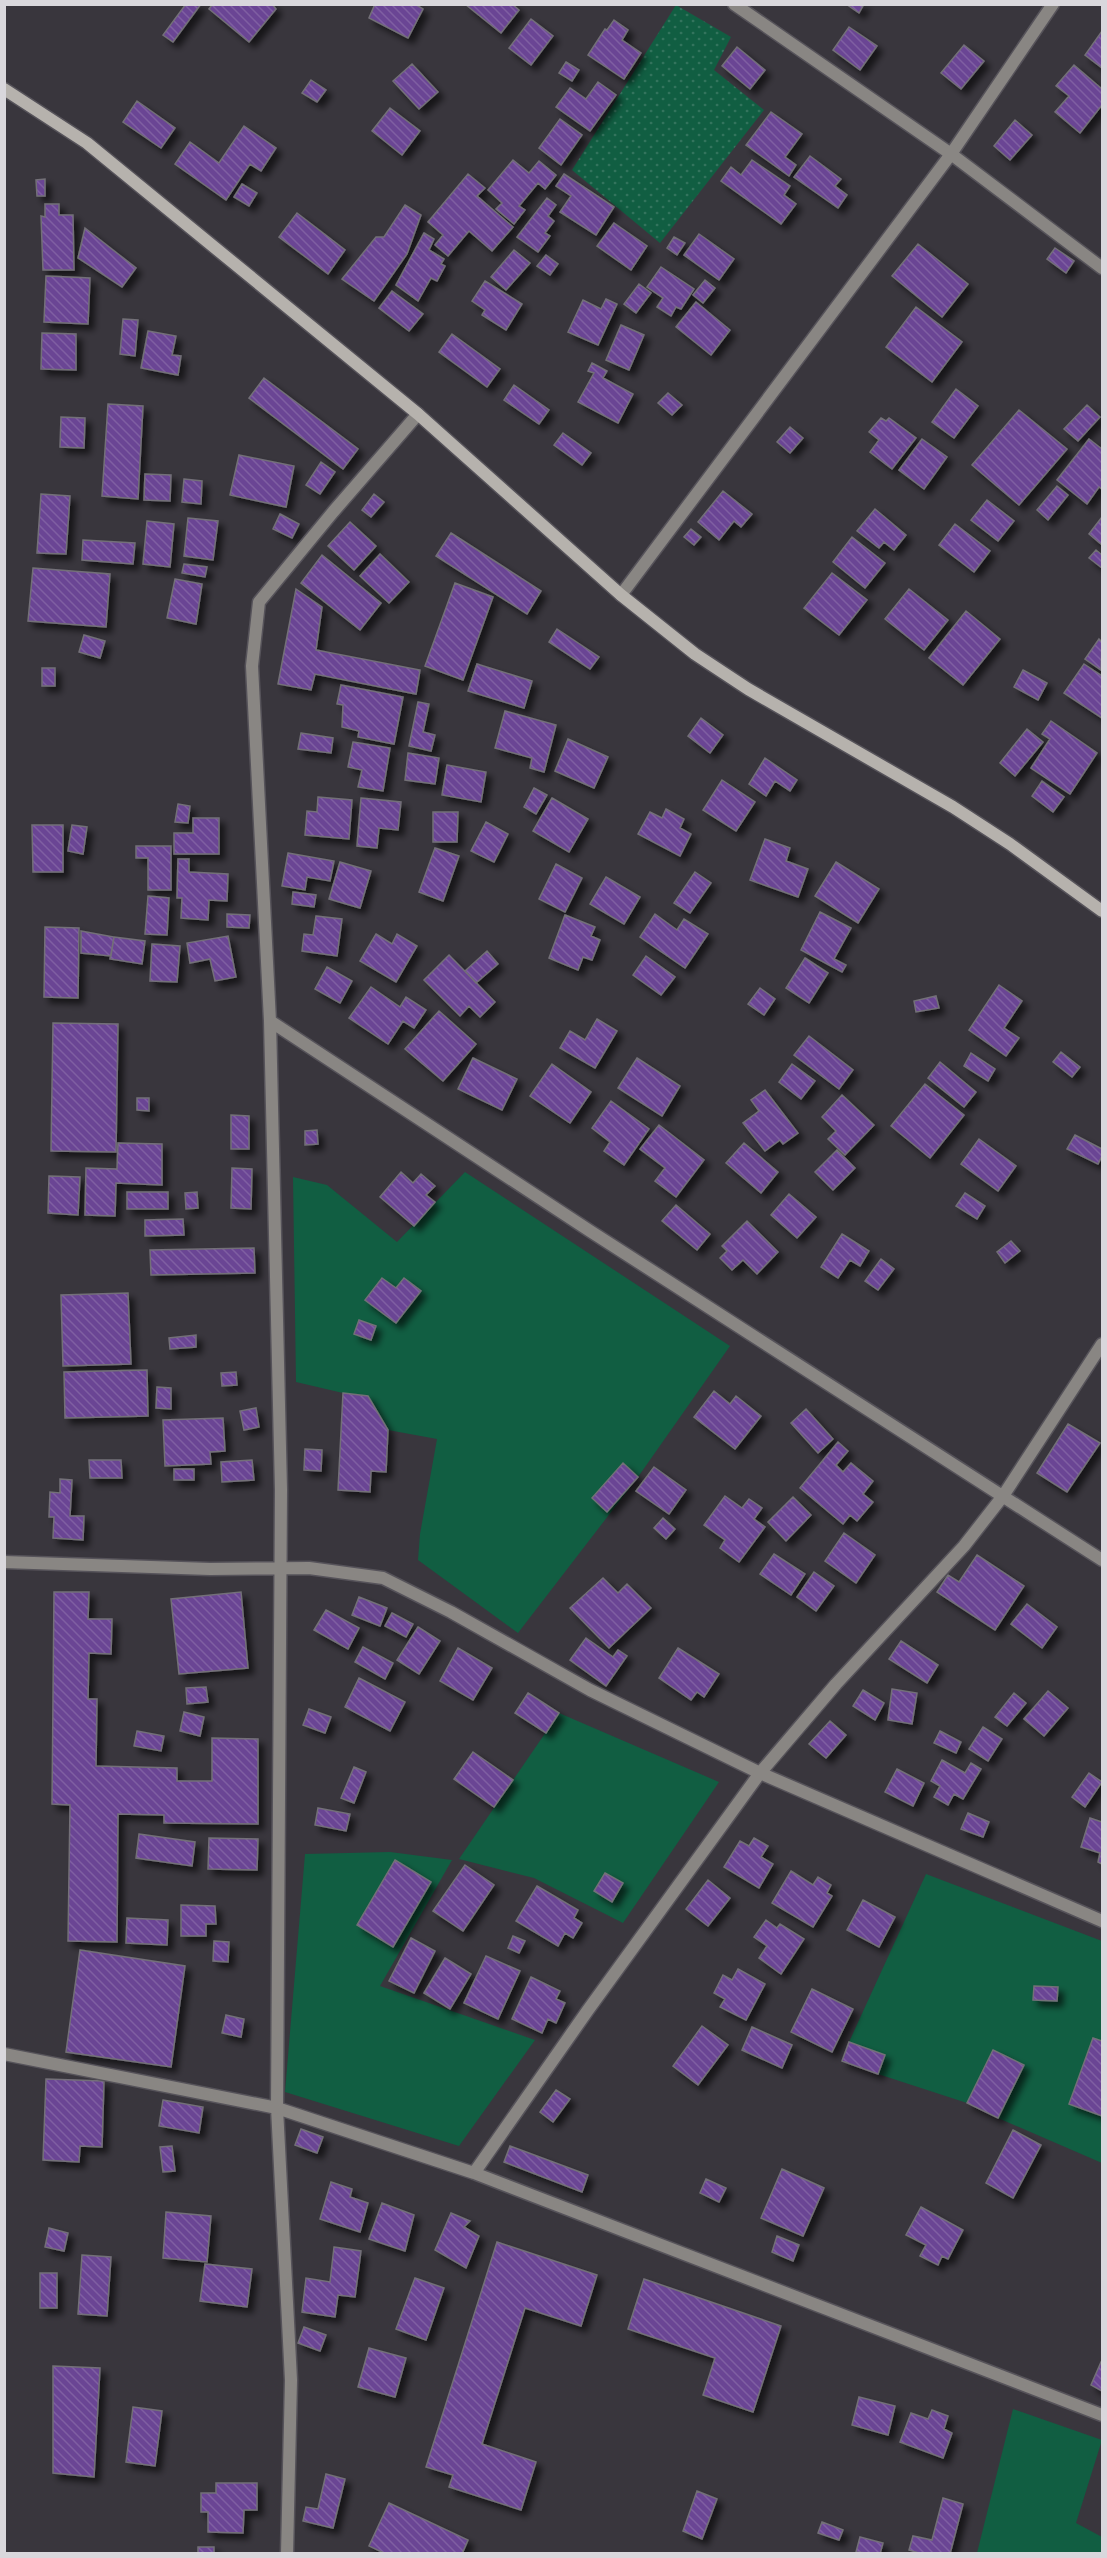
<svg xmlns="http://www.w3.org/2000/svg" width="1107" height="2558" viewBox="0 0 1107 2558" font-family="'PT Sans Narrow',sans-serif">
<defs>
<pattern id="grass-dots" width="8" height="8" patternUnits="userSpaceOnUse" patternTransform="scale(1.5)"><rect width="8" height="8" fill="#115e42"/><path d="M2 2h.1M6 6h.1" fill="none" stroke="#33745d" stroke-width="1.8" stroke-linecap="round"/></pattern>
<pattern id="building-back-hatch" width="6" height="6" patternUnits="userSpaceOnUse" patternTransform="scale(1.5)"><rect width="6" height="6" fill="#6a4494"/><path d="M-1 5l2 2M0 0l6 6M5-1l2 2" fill="none" stroke="#7f5ea2"/></pattern>
<filter id="shadow"><feDropShadow dx="5.5" dy="5.5" stdDeviation="3" flood-color="#0009"/></filter>
</defs>
<rect width="100%" height="100%" fill="#39363d"/>
<!-- grass -->
<path fill="url(#grass-dots)" d="M676,5L731,37L714,70L764,110L660,243L572,170Z"/>
<!-- garden -->
<path fill="#115e42" d="M465,1172L730,1346L638,1477L518,1633L418,1560L420,1534L437,1439L388,1430L368,1396L343,1393L296,1382L293,1177L327,1185L397,1242Z
M559,1713L719,1782L623,1923L534,1878L459,1859Z
M390,1852L452,1860L380,1986L535,2040L459,2146L285,2092L305,1854Z
M926,1874L1102,1941V2163L998,2118L1024,2065L993,2050L967,2103L878,2074L884,2055L849,2042Z
M1013,2409L1102,2440L1076,2523L1102,2537V2553H977Z"/>
<!-- building -->
<path fill="url(#building-back-hatch)" stroke="#737078" stroke-width="1.5" filter="url(#shadow)" d="M186,4H201L173,42L163,35Z
M213,4H272L276,9L249,42L209,9Z
M375,4H415L423,9L408,38L369,18Z
M465,4H512L519,10L501,33Z
M846,4H864L859,13Z
M531,19L553,36L531,65L509,48Z
M614,20L628,30L622,40L641,53L624,79L588,55L605,29L607,30Z
M849,27L877,46L860,70L833,50Z
M1102,31V68L1085,55Z
M964,45L984,61L961,89L941,73Z
M737,47L765,70L750,89L722,66Z
M566,62L579,70L572,81L559,73Z
M412,64L438,92L419,109L393,81Z
M1074,65L1102,89V105L1080,133L1055,112L1069,96L1056,86Z
M311,80L326,90L317,102L302,93Z
M598,82L616,95L590,131L556,107L570,88L586,99Z
M137,101L175,128L161,148L123,122Z
M390,108L420,131L402,155L372,131Z
M771,112L802,134L785,157L796,165L789,176L746,145Z
M560,119L582,135L561,165L539,148Z
M1015,120L1032,135L1010,160L994,146Z
M244,126L276,148L261,171L250,164L226,200L175,164L190,142L219,163Z
M810,156L841,179L835,186L847,195L838,208L794,177Z
M513,160L529,173L539,161L556,175L545,189L538,183L519,206L525,210L514,224L496,209L502,203L488,190Z
M752,160L790,186L784,195L796,204L781,224L721,181L731,167L741,175Z
M468,174L485,188L477,196L513,227L492,251L469,231L448,256L435,245L443,235L428,222Z
M564,174L614,207L596,235L560,212L571,196L556,186Z
M45,179V196H37L36,180Z
M242,184L257,193L249,206L234,197Z
M547,198L556,205L548,216L554,221L545,233L550,236L538,252L517,237Z
M45,204H59V215H73L74,270H43L41,216L45,217Z
M405,205L421,215L407,254L374,301L342,279L376,237H384Z
M297,213L345,250L328,274L279,237Z
M614,223L647,246L631,270L597,246Z
M85,228L136,268L122,287L78,258Z
M424,233L434,239L429,250L444,259L441,264L445,266L437,281L431,278L418,301L396,285Z
M699,234L734,259L719,280L684,255Z
M674,237L685,243L677,255L667,248Z
M918,244L968,284L942,317L892,276Z
M1055,248L1074,261L1066,273L1047,259Z
M514,250L530,263L506,290L491,277Z
M546,255L558,264L550,275L537,266Z
M661,267L694,289L681,309L676,307L671,316L657,307L663,298L647,287Z
M46,276L90,278L88,324L44,322Z
M705,280L715,288L703,303L693,295Z
M485,281L522,304L506,330L482,315L485,310L472,301Z
M639,284L651,293L636,313L624,304Z
M392,291L423,314L409,331L379,308Z
M606,299L617,304L598,345L568,332L583,300L601,309Z
M696,302L730,330L711,355L676,327Z
M916,307L962,342L932,382L886,347Z
M123,319L138,320L135,356L120,354Z
M621,325L644,335L629,370L606,360Z
M148,331L176,336L172,355L181,356L178,375L141,368Z
M42,333L76,334V370L41,369Z
M452,334L500,369L487,387L439,352Z
M592,363L607,371L603,378L633,394L618,423L578,402L594,373L588,371Z
M264,378L358,449L343,469L249,398Z
M514,385L549,410L539,424L504,400Z
M956,389L978,406L954,438L932,422Z
M668,393L682,405L672,415L658,403Z
M108,404L143,406L138,499L102,496Z
M1087,405L1100,417L1078,441L1064,429Z
M1019,410L1067,449L1019,505L972,465Z
M61,417L85,418L84,448L60,447Z
M881,418L886,421L889,418L916,438L892,469L870,452L879,440L869,432Z
M790,427L803,438L790,453L777,442Z
M563,433L591,453L582,465L554,445Z
M922,439L947,457L924,489L899,470Z
M1089,439L1102,449V489L1099,487L1087,504L1057,480Z
M239,455L294,466L286,507L230,495Z
M321,462L335,472L320,494L306,485Z
M145,474L171,475L170,501L144,500Z
M184,479L202,481L201,504L182,502Z
M1057,486L1068,495L1048,520L1037,510Z
M723,491L752,514L741,527L734,521L719,540L698,522Z
M41,494L70,496L66,554L37,553Z
M374,494L384,502L371,517L362,510Z
M987,500L1014,521L998,541L971,520Z
M875,509L906,535L894,550L884,542L879,548L857,531Z
M280,514L299,524L292,538L273,529Z
M1102,517V545L1089,534Z
M188,518L218,521L213,560L184,556Z
M147,521L174,524L170,567L143,564Z
M350,522L376,546L354,570L328,546Z
M955,524L990,551L974,572L939,545Z
M691,529L701,537L694,545L684,537Z
M451,533L541,591L527,614L436,556Z
M852,537L885,563L865,588L833,562Z
M83,540L135,543L133,564L82,560Z
M1096,550L1102,555V568L1089,558Z
M380,554L409,582L389,603L360,576Z
M322,555L381,603L360,630L301,583Z
M184,564L207,567L205,577L182,573Z
M33,568L110,574L106,627L28,621Z
M832,573L867,600L839,635L804,608Z
M175,579L202,584L196,624L167,618Z
M455,583L493,597L463,680L425,666Z
M296,589L322,607L316,650L420,670L416,694L315,674L311,690L278,684Z
M909,589L948,620L924,650L885,619Z
M966,611L1000,639L963,685L929,658Z
M557,629L599,657L590,669L549,642Z
M84,635L105,641L100,658L79,652Z
M1099,639L1102,642L1101,670L1085,659Z
M477,664L532,681L524,708L468,691Z
M1084,664L1102,676V718L1064,693Z
M42,668H55V686H42Z
M1023,670L1047,683L1038,700L1014,687Z
M341,685L403,697L394,744L358,737L359,731L342,727L343,705L337,704Z
M418,702L429,704L423,732L435,735L431,751L409,746Z
M505,711L556,725L544,772L530,768L532,758L495,748Z
M701,718L723,735L710,753L688,736Z
M1051,721L1097,753L1070,794L1031,768L1050,739L1042,734Z
M1027,729L1043,742L1015,776L1000,763Z
M301,733L333,738L331,753L298,749Z
M568,739L608,757L594,788L555,771Z
M353,742L390,748L383,791L358,787L362,770L348,767Z
M408,753L439,758L435,784L405,780Z
M765,758L797,780L790,791L775,781L766,796L749,784Z
M447,765L486,772L481,802L442,795Z
M722,780L755,802L736,831L703,810Z
M1042,781L1064,797L1053,812L1032,796Z
M534,788L547,795L536,814L524,807Z
M318,797L352,800L349,839L305,835L307,811L317,812Z
M361,798L401,802L398,830L379,828L377,848L357,846Z
M552,798L588,819L569,852L533,831Z
M178,804L190,806L188,823L175,822Z
M666,809L684,819L680,828L691,834L680,856L638,834L650,812L662,818Z
M433,812H458L457,842H433Z
M193,818H219V854H174V833H193Z
M486,822L508,834L494,862L471,851Z
M32,825H63V872H33Z
M72,825L87,827L83,854L68,851Z
M765,839L790,848L786,861L808,869L798,897L750,880Z
M136,846H171V890H148V858H136Z
M435,848L459,856L443,901L419,892Z
M288,853L334,861L330,881L307,877L305,890L282,886Z
M178,859H189V872L228,874L227,901L209,900L208,920L181,918L182,898H177Z
M340,862L371,871L360,908L329,899Z
M836,862L879,889L858,923L815,896Z
M556,864L582,878L565,912L539,899Z
M695,872L711,883L690,913L674,903Z
M606,877L640,897L624,924L590,904Z
M293,892L316,895L314,907L292,904Z
M148,896L169,898L167,935L145,934Z
M820,912L851,928L834,959L846,965L842,972L801,950Z
M227,914L250,915L249,928L227,927Z
M655,914L677,930L684,919L708,934L685,968L640,937Z
M565,915L595,927L591,936L600,940L592,960L583,957L578,970L549,958Z
M316,916L342,919L337,956L302,951L304,934L313,935Z
M45,927L79,928L78,998L44,997Z
M81,931L114,937L111,956L81,953Z
M376,934L392,944L397,934L417,946L396,982L360,961Z
M228,936L236,977L215,981L210,959L190,963L187,943Z
M114,937L145,941L142,964L110,959Z
M152,944L180,946L177,982L150,981Z
M487,951L498,964L476,983L465,971Z
M449,955L495,1002L480,1017L469,1006L460,1016L424,980Z
M646,956L675,977L661,995L633,975Z
M805,958L828,973L809,1003L786,988Z
M327,967L352,981L340,1003L315,989Z
M999,985L1022,1001L1004,1028L1019,1038L1006,1056L969,1030Z
M371,987L400,1007L406,997L426,1010L414,1028L403,1021L388,1044L349,1018Z
M760,988L775,999L764,1015L748,1004Z
M936,996L939,1008L916,1012L914,1001Z
M439,1011L476,1044L443,1081L405,1049Z
M597,1019L617,1031L595,1068L560,1048L570,1031L585,1040Z
M53,1023L118,1024L116,1152L51,1151Z
M809,1036L853,1070L839,1089L794,1055Z
M1061,1052L1080,1067L1072,1077L1053,1062Z
M971,1053L995,1069L988,1081L964,1066Z
M473,1058L517,1079L502,1110L458,1089Z
M637,1058L680,1086L662,1116L618,1088Z
M940,1062L976,1092L964,1107L928,1078Z
M552,1064L591,1092L570,1123L530,1096Z
M792,1064L815,1081L801,1099L779,1082Z
M925,1084L964,1115L930,1158L891,1126Z
M765,1090L798,1133L783,1144L780,1140L765,1151L743,1123L759,1111L751,1100Z
M842,1095L874,1125L845,1155L828,1139L836,1131L822,1117Z
M137,1098H149V1111L137,1110Z
M611,1101L649,1129L624,1165L604,1151L610,1142L592,1128Z
M231,1115L249,1116V1149H231Z
M659,1125L704,1160L676,1197L655,1181L665,1168L640,1149Z
M317,1130L318,1144L305,1145V1131Z
M1075,1135L1102,1149V1156L1098,1164L1067,1149Z
M979,1139L1016,1166L998,1191L961,1164Z
M118,1143L162,1144V1185L116,1183L115,1216L85,1215L86,1168L117,1169Z
M744,1143L778,1172L761,1193L726,1163Z
M837,1150L855,1168L833,1190L815,1172Z
M232,1168L252,1169L251,1209L231,1208Z
M401,1172L413,1183L421,1174L435,1186L426,1195L435,1202L414,1226L380,1197Z
M49,1176L80,1177L78,1215L48,1213Z
M127,1192H168V1209H127Z
M197,1192L198,1208L186,1209L185,1193Z
M965,1193L985,1206L977,1219L956,1206Z
M789,1194L816,1217L797,1238L771,1215Z
M676,1205L710,1234L697,1250L662,1221Z
M183,1219L184,1235L145,1236V1220Z
M747,1221L778,1252L757,1274L743,1260L732,1270L720,1258L727,1251L722,1246Z
M842,1234L869,1251L860,1266L850,1260L838,1278L821,1267Z
M1011,1241L1020,1251L1005,1263L997,1252Z
M254,1248L255,1273L151,1275L150,1250Z
M881,1259L894,1269L878,1290L865,1281Z
M382,1278L396,1288L404,1278L421,1291L396,1323L365,1300Z
M128,1293L131,1364L63,1366L61,1295Z
M359,1320L376,1326L371,1340L354,1334Z
M196,1335V1347L170,1349L169,1338Z
M147,1370L148,1416L65,1418L64,1372Z
M236,1372L237,1385L222,1386L221,1373Z
M157,1387L171,1388V1409L156,1408Z
M714,1391L730,1404L736,1396L761,1416L735,1449L694,1417Z
M343,1393L368,1396L388,1430L386,1472L371,1471L370,1492L338,1490Z
M256,1408L259,1427L244,1430L240,1411Z
M806,1409L833,1439L818,1453L791,1423Z
M223,1418L225,1451L210,1452L211,1464L165,1466L163,1420Z
M1068,1424L1100,1443L1067,1492L1037,1473Z
M838,1442L848,1451L836,1465L843,1472L851,1463L873,1481L863,1494L873,1502L857,1521L850,1515L843,1524L800,1488Z
M305,1449L322,1450L321,1471L304,1470Z
M89,1460H121L122,1478H90Z
M252,1460L254,1480L222,1482L221,1462Z
M623,1463L638,1477L607,1512L592,1498Z
M654,1467L686,1490L669,1514L636,1491Z
M174,1469H194V1480H174Z
M60,1479L72,1480L70,1516H84L83,1540L53,1538L54,1517H49L50,1492L60,1493Z
M725,1496L742,1508L749,1499L762,1508L754,1519L765,1527L739,1562L720,1548L725,1540L704,1525Z
M793,1497L811,1515L786,1541L768,1522Z
M663,1518L675,1529L666,1539L654,1528Z
M844,1533L875,1555L856,1583L825,1561Z
M774,1554L805,1574L791,1595L760,1574Z
M977,1555L1024,1586L995,1630L937,1592L948,1575L959,1582Z
M814,1572L834,1586L816,1611L797,1597Z
M603,1578L618,1593L627,1584L651,1608L609,1648L570,1608Z
M54,1592H89L88,1619H112L111,1654L89,1653L88,1699H97L96,1766L177,1768V1781H212V1738L258,1739V1824L164,1823V1815L118,1814L117,1942L68,1941L70,1805L52,1804Z
M241,1592L248,1668L179,1674L171,1599Z
M359,1597L387,1608L380,1626L352,1615Z
M1027,1604L1057,1627L1042,1648L1011,1624Z
M326,1610L359,1628L348,1649L314,1630Z
M392,1613L413,1624L406,1637L385,1626Z
M418,1627L440,1641L419,1674L397,1660Z
M586,1638L613,1657L618,1650L627,1656L606,1686L570,1660Z
M901,1641L938,1665L927,1683L889,1659Z
M363,1647L393,1663L385,1679L355,1662Z
M458,1648L492,1668L473,1700L440,1681Z
M678,1648L719,1674L704,1697L697,1692L691,1700L659,1678Z
M359,1678L405,1702L390,1731L345,1707Z
M206,1687L208,1702L187,1704L186,1688Z
M892,1689L917,1693L912,1724L888,1720Z
M863,1690L884,1703L875,1720L853,1706Z
M1048,1691L1068,1708L1044,1736L1024,1719Z
M528,1693L559,1713L546,1733L515,1713Z
M1014,1693L1026,1703L1007,1726L995,1717Z
M309,1709L331,1717L325,1733L303,1725Z
M184,1712L204,1717L200,1736L180,1731Z
M830,1721L846,1735L826,1758L809,1744Z
M983,1727L1002,1739L988,1761L969,1749Z
M137,1731L164,1736L161,1751L134,1746Z
M940,1731L961,1742L956,1753L934,1743Z
M473,1752L513,1780L494,1807L454,1779Z
M942,1760L965,1773L971,1763L981,1769L963,1799L954,1794L948,1805L934,1797L940,1786L931,1781Z
M354,1767L366,1772L354,1803L341,1798Z
M897,1769L924,1783L913,1806L885,1792Z
M1089,1773L1102,1782L1085,1807L1072,1797Z
M318,1808L350,1814L346,1831L315,1825Z
M968,1813L989,1822L983,1837L961,1829Z
M1090,1818L1102,1822V1864L1098,1862L1100,1853L1081,1847Z
M139,1834L195,1842L192,1866L136,1858Z
M209,1838L258,1839L257,1870L208,1869Z
M754,1838L768,1846L761,1857L773,1864L759,1888L724,1867L740,1841L749,1846Z
M395,1860L431,1882L393,1947L357,1925Z
M465,1865L494,1885L463,1931L433,1911Z
M791,1871L813,1885L818,1877L831,1885L827,1893L832,1896L813,1927L772,1903Z
M605,1873L623,1883L612,1902L594,1891Z
M708,1880L730,1898L708,1926L686,1909Z
M537,1886L578,1910L574,1918L582,1923L573,1938L565,1933L558,1946L516,1921Z
M863,1900L895,1917L879,1947L847,1930Z
M181,1905L215,1906L216,1924H206V1936H181Z
M127,1918L168,1920L167,1945L126,1943Z
M766,1920L777,1928L780,1924L804,1939L781,1974L759,1958L767,1946L754,1937Z
M513,1936L525,1941L519,1953L508,1948Z
M411,1938L435,1951L414,1993L389,1981Z
M214,1941L229,1942L228,1962L213,1961Z
M80,1950L185,1966L171,2067L66,2052Z
M486,1956L520,1971L498,2019L464,2003Z
M445,1958L471,1974L450,2009L424,1993Z
M738,1969L765,1984L746,2020L720,2007L725,1999L714,1993L723,1975L732,1980Z
M531,1977L560,1991L556,1999L565,2003L556,2023L548,2019L542,2033L512,2019Z
M1034,1986L1058,1987L1057,2001L1033,2000Z
M812,1989L853,2009L832,2052L791,2032Z
M226,2015L244,2019L241,2037L222,2033Z
M702,2026L728,2045L698,2085L673,2066Z
M752,2027L792,2045L782,2068L742,2050Z
M1093,2038L1102,2041V2116L1069,2104Z
M849,2042L885,2055L878,2074L842,2061Z
M993,2050L1024,2065L998,2118L967,2103Z
M46,2079L104,2081L102,2147L80,2146L79,2162L43,2160Z
M556,2090L570,2099L553,2122L540,2112Z
M163,2100L203,2107L199,2133L159,2126Z
M301,2129L323,2137L317,2153L295,2145Z
M1013,2130L1041,2145L1013,2198L986,2183Z
M172,2146L175,2171L163,2172L160,2147Z
M510,2146L588,2175L582,2192L504,2162Z
M782,2169L824,2188L803,2236L761,2218Z
M706,2179L726,2188L719,2202L700,2193Z
M331,2182L352,2189L350,2197L368,2203L360,2232L320,2219Z
M382,2203L414,2215L405,2251L369,2239Z
M921,2207L963,2230L948,2259L942,2256L938,2265L920,2256L926,2245L906,2235Z
M166,2212L211,2216L207,2262L163,2258Z
M451,2213L470,2221L464,2227L479,2236L466,2268L435,2250Z
M49,2228L68,2233L64,2251L45,2247Z
M777,2236L799,2245L793,2261L772,2252Z
M497,2242L597,2275L581,2326L525,2308L482,2444L536,2462L521,2510L449,2487L453,2475L426,2467Z
M334,2247L361,2251L355,2297L338,2295L335,2317L302,2312L306,2278L330,2282Z
M82,2255L111,2257L107,2316L78,2314Z
M205,2264L252,2269L247,2307L200,2301Z
M40,2273H57V2308H40Z
M415,2278L444,2288L426,2340L396,2329Z
M644,2279L781,2326L753,2412L703,2395L715,2358L628,2329Z
M304,2327L326,2335L320,2351L298,2343Z
M369,2348L406,2358L395,2397L358,2387Z
M1101,2362L1102,2363V2391L1091,2385Z
M53,2366L100,2368L94,2477L53,2473Z
M859,2397L895,2406L888,2435L852,2425Z
M133,2407L162,2411L155,2466L126,2462Z
M932,2410L948,2416L944,2429L952,2433L943,2458L900,2442L911,2413L928,2419Z
M326,2474L345,2479L333,2528L303,2521L306,2507L318,2509Z
M216,2483H257V2510H244L243,2533L208,2532V2512H201V2493H216Z
M697,2491L717,2499L702,2539L683,2531Z
M943,2498L963,2504L950,2554H922L909,2550L913,2536L932,2540Z
M389,2503L468,2540L462,2554H386L369,2546Z
M822,2522L843,2530L839,2540L818,2533Z
M860,2537L883,2543L880,2554L856,2552Z
M198,2547H214V2554H198Z"/>
<g fill="none" stroke-linecap="round" stroke-linejoin="round">
<!-- street casing -->
<g stroke="#56535a" stroke-width="15">
<path id="street" d="M734,4L951,154L1102,268
M621,595L951,154L1053,4
M270,1021L590,1231L1102,1560
M4,1562L210,1569L309,1568L383,1578L451,1612L590,1690L760,1773L1102,1921
M4,2054L277,2108L474,2173L1102,2415
M474,2173L588,2010L760,1773L836,1684L964,1546L1003,1496L1102,1344
M287,2554L291,2380L277,2108L281,1490L270,1021L252,666L259,602L333,512L418,414"/>
</g>
<!-- secondary casing -->
<g stroke="#56535a" stroke-width="15">
<path id="secondary" d="M4,89L87,143L418,414L621,595L695,654L748,689L953,807L1010,844L1102,911"/>
</g>
<!-- street -->
<use href="#street" stroke="#898683" stroke-width="12"/>
<!-- secondary -->
<use href="#secondary" stroke="#b6b2ad" stroke-width="12"/>
</g>
<!-- border -->
<rect width="1107" height="2558" fill="none" stroke="#d9d7dc" stroke-width="12"/>
</svg>
